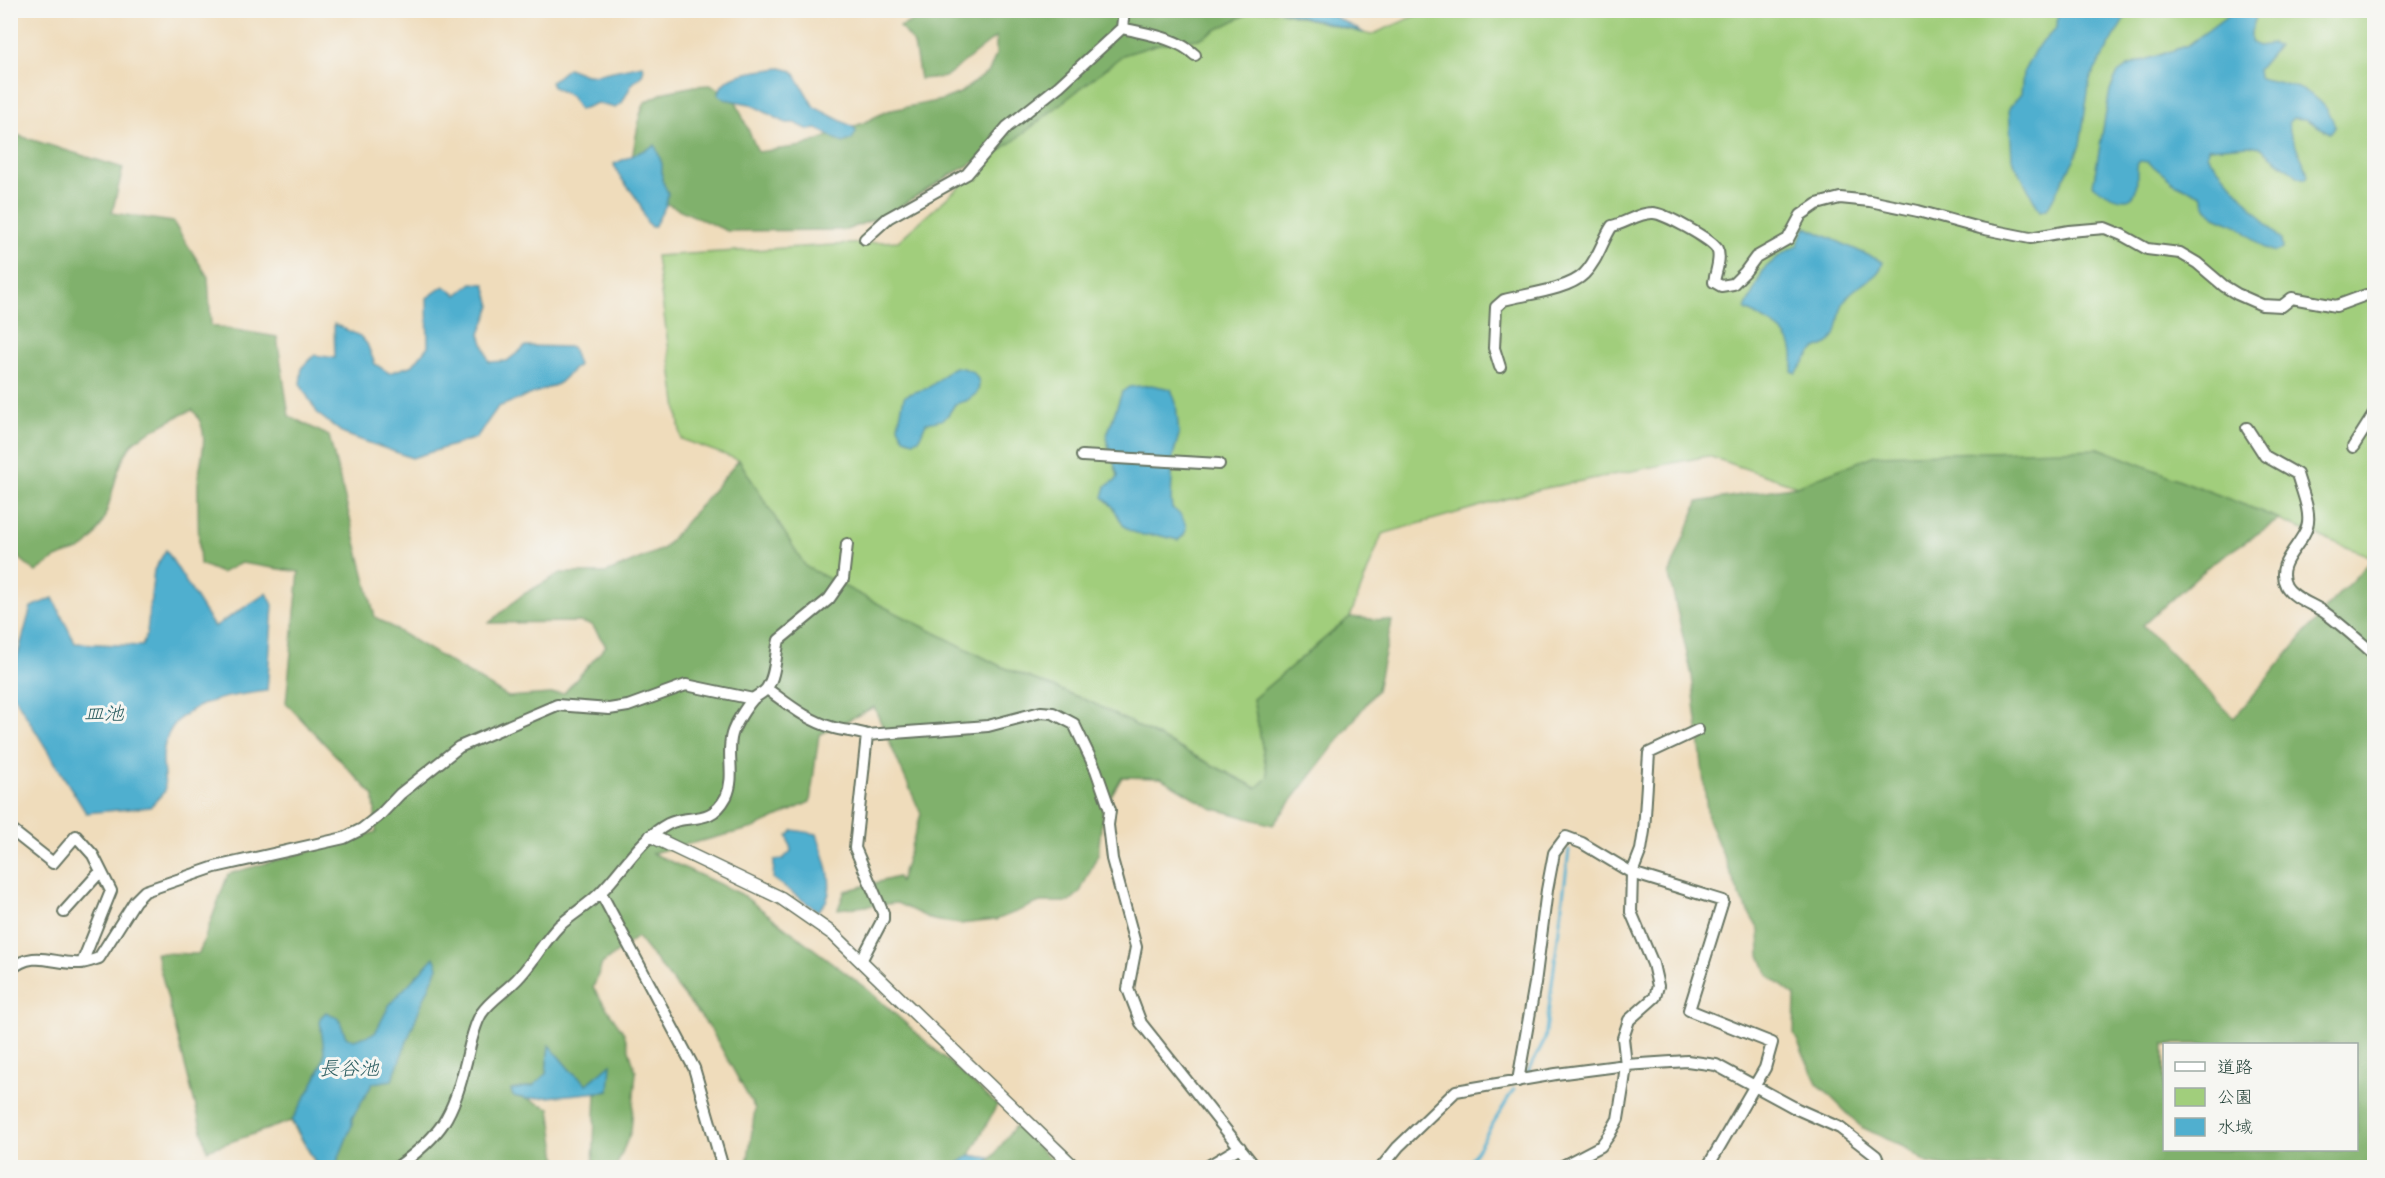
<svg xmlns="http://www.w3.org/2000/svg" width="2385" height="1178" viewBox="0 0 2385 1178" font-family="Itim,'Klee One',sans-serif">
<rect width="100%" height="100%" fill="#f6f6f2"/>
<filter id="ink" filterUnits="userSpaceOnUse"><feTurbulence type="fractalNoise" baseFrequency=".0167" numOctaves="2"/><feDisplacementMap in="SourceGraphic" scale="12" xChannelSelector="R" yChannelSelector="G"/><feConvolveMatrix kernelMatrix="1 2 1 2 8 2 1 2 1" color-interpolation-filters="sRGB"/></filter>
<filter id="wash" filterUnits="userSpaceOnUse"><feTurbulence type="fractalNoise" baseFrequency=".008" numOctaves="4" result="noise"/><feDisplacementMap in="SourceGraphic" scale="24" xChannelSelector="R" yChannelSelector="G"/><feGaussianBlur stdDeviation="1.35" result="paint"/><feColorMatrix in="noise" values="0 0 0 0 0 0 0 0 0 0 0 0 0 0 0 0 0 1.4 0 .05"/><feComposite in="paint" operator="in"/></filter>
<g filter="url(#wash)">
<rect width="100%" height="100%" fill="#efdcbb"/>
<!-- green -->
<path fill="#a1ce7c" stroke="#608658" stroke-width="1.5" d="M1429,10L2374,11V558L2101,449L1797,486L1708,456L1541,489L1382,534L1350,617L1253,699L1268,777L1257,788L1093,703L1000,666L805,567L739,460L681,439L656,256L898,241L1123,42L1213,11H1278L1371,35Z"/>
<!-- forest -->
<path fill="#80b16c" stroke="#507750" stroke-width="1.5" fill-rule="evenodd" d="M932,11H1253L1199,39L1159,44L1123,55L1011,143L952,174L888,214L846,230L727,231L656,199L632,158L640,115L645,102L665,92L695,86L710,85L733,95L758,152L803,146L863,123L887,111L942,100L960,93L989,71L996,55V37L945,77L920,79L914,44L900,27Z
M10,133L123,168L112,213L173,222L208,277L211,326L277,337L289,416L329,436L375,617L508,697L564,693L606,646L592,625L579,622L489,623L522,595L561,573H606L663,549L739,460L806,567L1000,666L1093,703L1256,788L1268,777L1253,699L1350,617L1392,621L1377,690L1273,825L1211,808L1161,778L1122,777L1103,809L1098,854L1080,892L1069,902H1040L996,920L960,924L933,920L897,903L838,909L845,891L898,877L900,882L921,814L874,707L819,735L810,802L754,828L652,853L741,894L867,989L997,1105L970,1155L953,1167H743L748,1159L755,1109L710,1028L637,937L602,964L593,988L624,1033L636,1072L631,1131L616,1167H593L596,1093L609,1091L595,1078L587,1084L570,1070L549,1046L546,1074L533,1086L511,1090L513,1096L527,1099L550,1108L558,1167H318L291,1121L207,1150L156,953L199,954L228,874L376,832L374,796L286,703L299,572L241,563L221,573L200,564C198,538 198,511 198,485C199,457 213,435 193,410C183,413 138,437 133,443C109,472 115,517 88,544C79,553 69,552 59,557C51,560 43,567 36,572L11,551Z
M2101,449L2280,519L2211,564L2143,625L2234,718L2333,600L2374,558V1167H1950L1928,1163L1906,1148L1861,1127L1817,1083L1794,1034L1795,996L1768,975L1760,955L1759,930L1742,901L1708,819L1692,676L1669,575L1698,502L1797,486L1875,455ZM2164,1044H2356V1150H2164Z
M1015,1126L1060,1167L985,1168Z"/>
<!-- water -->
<path fill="#50afcf" stroke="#387682" stroke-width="1.5" d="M1278,11H1325L1364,33L1285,12Z
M2058,11H2129L2090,79L2080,145L2075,158L2047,209L2040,211L2012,159L2009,108L2021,94L2023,73L2035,50L2057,27Z
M2234,11H2258L2251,32V42L2258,46L2272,44L2278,46L2258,70L2259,77L2262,79C2293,84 2326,93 2335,127L2330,133L2305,119L2293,118L2289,122L2290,132L2307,171L2308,175L2306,179L2299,177L2260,147L2249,145L2208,148L2207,154L2210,159L2281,240L2282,249L2275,252L2264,248L2238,226L2215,216L2206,207L2201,195L2173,182L2148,162L2140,161L2138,163C2135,172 2139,183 2135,192C2129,209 2101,191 2093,185L2110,90L2118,73L2128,66L2188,45Z
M642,65L644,68L642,75L632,84L622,103L615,108L597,103L579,110L571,96L553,87L551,82L568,68L586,75H594Z
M781,68L793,71L814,107L855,128L856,132L852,139L843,143L818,129L809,130L795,123H786L750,104L724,99L719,95C720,71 763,71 781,68Z
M655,145L662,164V180L668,193L666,205L654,227H651C642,219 644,210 638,201C631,188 618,179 614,164Z
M1806,227L1883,262C1879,280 1859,282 1848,296C1838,307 1840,322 1835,335C1830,347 1822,344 1813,351C1806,357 1803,366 1796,373L1792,371C1800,332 1772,326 1745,309L1764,269L1782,254L1797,246Z
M472,283L485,284L491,306L480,334L489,362L507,361L526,346L572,347L578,365L558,384L498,407L476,438L412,458L344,434L318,414L300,384L302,367L315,355L335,358L334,324L360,336L367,344L375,364L389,373L413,365L428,346L427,298L444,286L457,295Z
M955,367C970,368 984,376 977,393L966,401L955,404C944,422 946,419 926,423L919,439L913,441L904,438L898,426L904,397C912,391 919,392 927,388C938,383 944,372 955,367Z
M1151,385L1171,389L1176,403L1179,435L1173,456L1171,501L1172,508C1184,516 1193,531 1178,540L1157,535H1143L1130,531L1123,525L1113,507L1103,497L1106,486L1116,480L1118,476L1106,438L1122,392L1129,387Z
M166,550L214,627L267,593L273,605L267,691C230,696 172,701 164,748C161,761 165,777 165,791L150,807L86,813L11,691V680L31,607L53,598L75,643L142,646L147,632L154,570Z
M793,830L817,834C823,853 835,881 827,899C826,903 821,907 818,911L773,879L774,860L783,859L791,851L788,836Z
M434,957L438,967L419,1010L392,1080L373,1083L352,1118V1125L335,1167H318L292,1121C302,1101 319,1078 324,1056C325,1050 320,1027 320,1018L326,1012L339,1019L346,1037L354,1040L375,1033L390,1004Z
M549,1045L570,1070L587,1084L611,1064L609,1091L527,1099L513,1096L511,1090L533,1086L546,1074Z
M970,1155L990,1158L985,1167H953Z"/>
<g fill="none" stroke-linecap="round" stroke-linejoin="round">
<!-- stream -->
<path stroke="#50afcf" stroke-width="3" d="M1528,1072L1545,1039L1569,850
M1466,1168L1514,1089"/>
</g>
</g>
<g filter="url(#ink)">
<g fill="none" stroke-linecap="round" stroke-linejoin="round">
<!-- minor casing -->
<g stroke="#687563" stroke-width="14">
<path id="minor" d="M1122,28C1146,34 1176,37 1195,55
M865,239L888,218L967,174L1007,127L1059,86L1122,28L1124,10
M1500,367L1494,348L1496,307L1504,300C1526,294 1568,290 1584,274C1598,260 1602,241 1612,226C1626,223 1638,213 1652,213C1663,212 1712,240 1717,249C1722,258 1715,273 1714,282L1721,286L1733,284L1745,272L1756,257L1788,239L1801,215L1817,204L1840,198L1870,201L1918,211L1980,228L2030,238L2069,231L2105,228L2122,235L2147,249L2180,253L2197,263L2224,286L2237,294L2262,305L2282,306L2292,298L2336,306L2366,295L2374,297
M2247,428L2265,456L2297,474C2301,489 2312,513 2307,527C2301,547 2274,563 2286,586C2293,598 2312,604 2324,612C2342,625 2358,640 2374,654
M2353,447L2374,414
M1082,456L1219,464
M767,689C788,704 808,721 834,728C845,731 856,731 867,735L988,726L1041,712L1053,713L1074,724L1096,770L1110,810L1108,825L1112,859L1136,947L1128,989L1141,1023L1256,1168
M10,829L53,863L76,836L93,855L111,891L82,963
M601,893L694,1068L723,1168
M64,912L100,872
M861,961L883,919V913L855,848L867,735
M10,970C34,948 54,965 80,963C86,963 93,960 99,958L135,901L145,891L215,867L344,838L362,829L380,815L400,794L459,747L557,705L609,709L628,706L686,685L753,699
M1518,1081L1535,983L1547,890L1554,853L1566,837L1582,843L1632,873L1723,901L1689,1010L1772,1043L1765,1068L1707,1168
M396,1168C443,1134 452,1117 466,1062C470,1046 473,1028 481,1014C491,999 508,990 520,976C534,961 544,941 559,926C572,914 589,905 601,892C623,870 640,839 668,824C688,813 710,827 726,797C736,777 726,754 732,734C735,724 746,707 753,699C757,695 764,693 767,688C776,675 775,655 779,640L829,599L843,579L847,544
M1205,1168L1240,1147
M1381,1168L1398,1147L1456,1091L1556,1074L1626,1065L1687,1061L1716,1065L1797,1109L1840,1128L1876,1156L1881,1168
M1559,1168L1601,1146L1609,1135L1618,1119L1623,1088L1626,1065L1623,1038L1629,1020L1655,997L1658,986L1653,964L1631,912L1632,873L1641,850L1644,831L1649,753L1698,730"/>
</g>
<!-- tertiary casing -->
<g stroke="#687563" stroke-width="15">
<path id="tertiary" d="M651,836L781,898L833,934L1075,1168"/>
</g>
<!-- minor -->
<use href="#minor" stroke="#fff" stroke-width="10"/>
<!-- tertiary -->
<use href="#tertiary" stroke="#fff" stroke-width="12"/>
</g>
</g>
<g text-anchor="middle" stroke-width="6" stroke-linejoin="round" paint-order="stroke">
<!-- water labels -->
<g font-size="20" font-style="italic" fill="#2e5f62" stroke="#f6f6f2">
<text x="104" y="720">皿池</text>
<text x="349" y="1075">長谷池</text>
</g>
</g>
<!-- margin -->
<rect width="2385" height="1178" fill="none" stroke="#f6f6f2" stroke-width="36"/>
<!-- legend -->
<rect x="2163" y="1043" width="195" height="108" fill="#f6f6f2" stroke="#a0aca6" stroke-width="1.5"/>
<rect x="2175" y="1062" width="30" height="9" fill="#ffffff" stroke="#a0aca6" stroke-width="1.5"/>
<text x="2217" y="1073" font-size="18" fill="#1f3d34">道路</text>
<rect x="2175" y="1088" width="30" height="18" fill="#a1ce7c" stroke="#a0aca6" stroke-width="1.5"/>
<text x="2217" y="1103" font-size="18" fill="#1f3d34">公園</text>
<rect x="2175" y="1118" width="30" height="18" fill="#50afcf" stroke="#a0aca6" stroke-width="1.5"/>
<text x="2217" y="1133" font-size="18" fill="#1f3d34">水域</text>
</svg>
